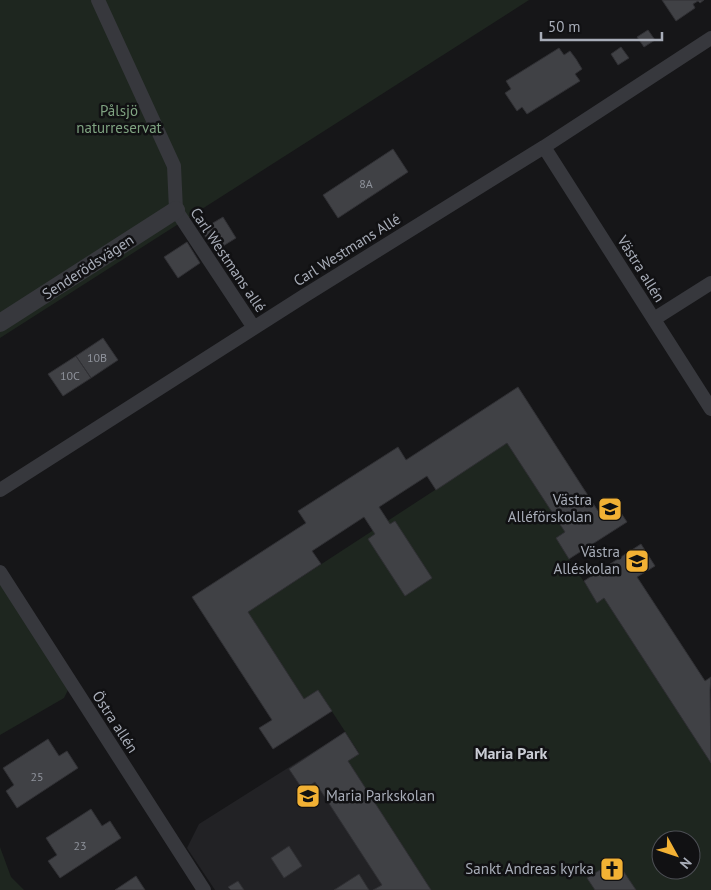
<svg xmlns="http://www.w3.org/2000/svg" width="711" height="890" viewBox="0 0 711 890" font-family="'PT Sans',sans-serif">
<rect width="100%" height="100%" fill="#161618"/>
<!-- built -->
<path fill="#222225" d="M345,732L359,754L348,761L431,890H215L187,848L199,824Z"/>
<!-- green -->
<path fill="#1e261f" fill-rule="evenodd" d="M0,0H529L0,338Z
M507,443L565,532L556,538L597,602L604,598L711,763V890H431L348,761L359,753L318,690L304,699L248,612ZM661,840H691V870H661Z
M0,584L70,686L64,698L0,735Z
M0,847L11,877L24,890H0Z"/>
<!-- building -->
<path fill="#404145" stroke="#303034" d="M662,0H704L700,3L698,1L693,4L695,8L676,21Z
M648,30L655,40L644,47L637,37Z
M621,47L629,58L618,65L611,54Z
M559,48L564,55L570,51L576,59L582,69L575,74L580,81L527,114L522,107L517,111L505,93L511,89L506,81Z
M393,149L408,172L338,218L323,195Z
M223,217L236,238L215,251L201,230Z
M187,242L200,263L178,278L164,257Z
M103,338L118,360L91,378L76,356Z
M76,356L91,378L63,396L48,374Z
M518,387L598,511L613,501L627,522L569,559L556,538L565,532L507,443L436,490L427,476L379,507L390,524L395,521L432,578L405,596L368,539L375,534L364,517L312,551L321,564L248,612L304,699L318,690L332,711L273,749L259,728L272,720L192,597L306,523L298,511L398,447L406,460Z
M641,544L655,566L637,577L705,681L711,677L710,690L711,763L604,598L597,603L584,581Z
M345,732L359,754L348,761L431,890H373L382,885L315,782L303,790L289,769Z
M48,739L59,756L67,751L78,768L17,808L6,791L14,785L3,768Z
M91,809L102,826L110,821L121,838L60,878L48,861L57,855L46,838Z
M289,846L302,866L284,878L271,858Z
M616,860L636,890H595L587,878Z
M359,874L369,890H334Z
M136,876L145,890H115Z
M238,881L244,890H231L228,887Z"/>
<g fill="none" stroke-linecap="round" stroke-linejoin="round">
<!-- minor -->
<path stroke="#37383d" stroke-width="14" d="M98,0L174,166L176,210L254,328
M544,147L711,409
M654,319L711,283
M0,490L304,296L544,147L711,38
M0,572L204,890"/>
<!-- tertiary -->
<path stroke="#37383d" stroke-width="18" d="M0,323L176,210"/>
</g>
<!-- icons -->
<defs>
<g id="school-square" transform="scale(1.25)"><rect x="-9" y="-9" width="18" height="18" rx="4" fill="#f2b134" stroke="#111113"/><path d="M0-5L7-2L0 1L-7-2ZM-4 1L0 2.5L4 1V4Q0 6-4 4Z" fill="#111"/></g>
<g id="church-square" transform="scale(1.25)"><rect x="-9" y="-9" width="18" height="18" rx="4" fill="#f2b134" stroke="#111113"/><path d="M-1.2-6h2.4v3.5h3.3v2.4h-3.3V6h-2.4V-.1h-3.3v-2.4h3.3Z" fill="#111"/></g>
</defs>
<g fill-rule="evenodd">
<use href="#school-square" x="610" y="509"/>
<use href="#school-square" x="637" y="561"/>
<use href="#school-square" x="308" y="796"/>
<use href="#church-square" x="612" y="869"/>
</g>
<g text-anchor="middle" stroke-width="5" stroke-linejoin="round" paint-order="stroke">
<!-- number labels -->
<g font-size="12" fill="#8e929b">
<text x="366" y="188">8A</text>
<text x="97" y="362">10B</text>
<text x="70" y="380">10C</text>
<text x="37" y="781">25</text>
<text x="80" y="850">23</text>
</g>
<!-- park labels -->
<g font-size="15" fill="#7fa381" stroke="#111113">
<text x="119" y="116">Pålsjö<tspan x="119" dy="17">naturreservat</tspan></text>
</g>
<!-- street labels -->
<g font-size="15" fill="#a8adb8" stroke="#111113">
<text transform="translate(347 250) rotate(-32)" y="5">Carl Westmans Allé</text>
<text transform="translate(228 260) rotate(56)" y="5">Carl Westmans allé</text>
<text transform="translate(88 267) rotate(-33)" y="5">Senderödsvägen</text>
<text transform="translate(641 269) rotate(58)" y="5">Västra allén</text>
<text transform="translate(115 722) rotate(57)" y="5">Östra allén</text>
</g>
<!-- poi labels -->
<g font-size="15" fill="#a8adb8" stroke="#111113" text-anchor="end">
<text x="592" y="505">Västra<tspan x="592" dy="17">Alléförskolan</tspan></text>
<text x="620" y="557">Västra<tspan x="620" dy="17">Alléskolan</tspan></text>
<text x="326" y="801" text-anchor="start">Maria Parkskolan</text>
<text x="594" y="874">Sankt Andreas kyrka</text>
</g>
<!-- neighbourhood labels -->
<g font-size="16" font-weight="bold" fill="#c9ccd4" stroke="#111113">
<text x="511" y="759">Maria Park</text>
</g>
</g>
<!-- north arrow -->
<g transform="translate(676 855) rotate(130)"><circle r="24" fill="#111113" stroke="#4d4f55"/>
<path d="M0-4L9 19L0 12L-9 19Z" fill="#f2b134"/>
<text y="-8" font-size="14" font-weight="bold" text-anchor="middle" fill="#a8adb8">N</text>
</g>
<!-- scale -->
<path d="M541 32v8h121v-8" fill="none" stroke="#a8adb8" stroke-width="2.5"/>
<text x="548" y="32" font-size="15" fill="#a8adb8" stroke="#111113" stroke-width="4" paint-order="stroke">50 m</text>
</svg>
